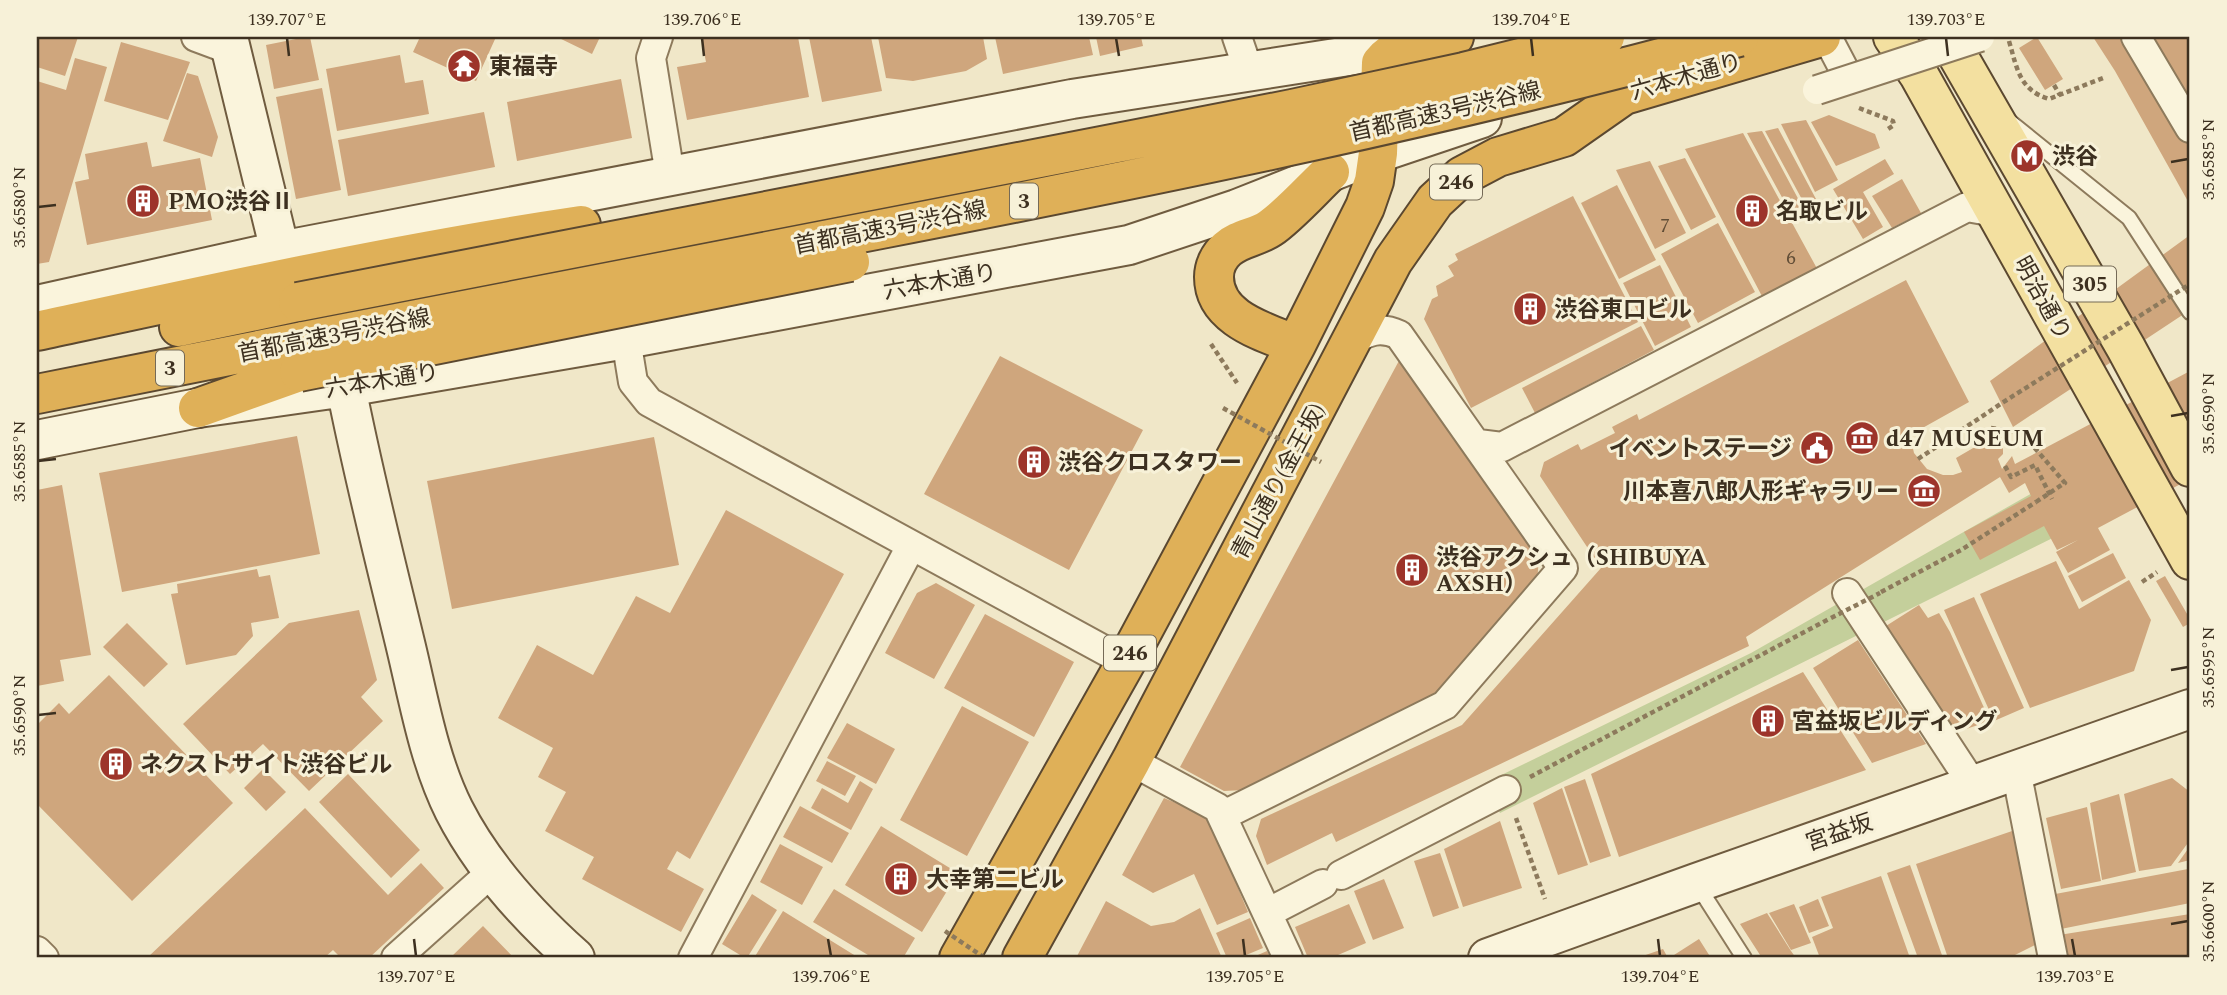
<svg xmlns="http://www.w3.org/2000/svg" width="2227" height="995" viewBox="0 0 2227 995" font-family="Spectral,'Noto Sans JP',serif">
<rect width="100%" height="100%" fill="#f0e7c8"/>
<!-- green -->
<path fill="#c4cf9b" d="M2069,472L2083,523L1500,813L1485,783L1751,653Z"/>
<!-- building -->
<path fill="#cfa67d" d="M37,37H78L65,76L37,67Z
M306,37H310L319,80L274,89L266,45Z
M420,37H496L476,81L413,52Z
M557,37H600L592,54Z
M701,37H798L809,97L687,120L677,67L706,62Z
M809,37H871L882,91L822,102Z
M878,37H983L987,59L966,71L913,81L886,78Z
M995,37H1089L1093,55L1003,74Z
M1096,37H1141L1143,46L1100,56Z
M2037,37L2063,79L2045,90L2019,48Z
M2093,37H2190V205L2115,71Z
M121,42L190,62L168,120L104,101Z
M400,55L405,83L423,80L429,114L337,131L326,69Z
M75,58L107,67L49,262L37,264V81L66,90Z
M187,73L198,76L218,137L212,157L163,141Z
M621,79L632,138L517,161L507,102Z
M322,88L341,190L296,199L276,97Z
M484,112L495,167L348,196L338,140Z
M1829,115L1875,134L1880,148L1836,166L1811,122Z
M1806,120L1838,180L1815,192L1781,124Z
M1778,128L1816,199L1805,205L1765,131Z
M1762,131L1802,206L1790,212L1747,133Z
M1743,133L1820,274L1765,302L1685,149Z
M147,142L152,167L200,158L212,220L87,245L75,182L89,179L85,154Z
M1685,158L1716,217L1691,230L1658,166Z
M1885,159L1894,174L1863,192L1883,227L1863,239L1833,189Z
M1650,161L1686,233L1655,249L1616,170Z
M1902,179L1921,213L1892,228L1872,196Z
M1617,185L1656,260L1619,279L1581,203Z
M1573,196L1638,322L1471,408L1424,319L1432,299L1438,296L1436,286L1454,276L1448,266L1458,260L1455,254Z
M1718,223L1755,292L1698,323L1661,254Z
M2190,235V310L2013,427L1990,381Z
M1660,265L1691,327L1655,346L1623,283Z
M1906,280L1969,402L1910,435L1914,453L1927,469L1943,475H1953L1962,472L1956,458L1992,437L2000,440L2003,444V454L1998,459L2002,469L2012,456L2015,464L2190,371V479L2098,528L2110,550L2068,573L2056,552L2078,540L2057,550L2044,526L1980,560L1964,532L2031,496L2025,483L2009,493L2000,477L1746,637L1749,646L1336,842L1332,833L1267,865L1256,836L1261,819L1462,725L1601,568L1540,476L1544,462L1578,444L1581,450L1615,433L1612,427L1637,414L1639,420Z
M1641,326L1654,350L1535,413L1522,388Z
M1000,356L1143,430L1069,570L924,494Z
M1401,357L1539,556L1537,584L1437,695L1244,790L1224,791L1180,767Z
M297,436L320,554L122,592L99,473Z
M654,437L679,565L452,609L427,481Z
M62,485L91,655L60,660L64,681L37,686V490Z
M726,510L844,574L690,859L677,851L667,869L704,889L681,932L582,879L594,857L545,831L566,792L538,777L553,748L498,718L537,645L593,675L636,596L670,613Z
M2113,553L2126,578L2082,602L2068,576Z
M2056,561L2079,609L2129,580L2151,620L2134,671L2030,708L1980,594Z
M257,569L259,577L270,575L279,618L251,623L253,636L236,655L186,665L171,594L178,593L177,584Z
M2165,576L2190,619V623L2183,627L2156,581Z
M936,583L975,605L934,679L885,653L917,593Z
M1974,597L2024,708L1994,721L1944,610Z
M1919,605L1928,618L1939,613L1950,632L1990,721L1954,733L1886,626Z
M359,610L377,680L361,697L383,721L309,791L263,744L230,774L183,724L289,623Z
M985,614L1074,662L1034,737L944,688Z
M127,623L168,664L144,687L103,647Z
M1858,640L1926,744L1872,763L1813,668Z
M1803,672L1866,770L1619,857L1591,774Z
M109,675L233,803L132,901L37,804V725L59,703L69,714Z
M962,706L1029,742L967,856L900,820Z
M847,723L895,749L876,784L827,758Z
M827,761L856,776L845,796L816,781Z
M263,769L286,792L266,811L244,788Z
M348,774L420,850L391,878L319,802Z
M2172,778L2190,792V840L2171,866L2139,871L2124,794Z
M1585,779L1611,856L1590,863L1564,787Z
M860,781L873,789L851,830L811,808L822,788L848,803Z
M1562,788L1588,865L1558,875L1533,803Z
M2119,794L2136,872L2102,880L2090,803Z
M1164,798L1208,816L1248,912L1217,925L1194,874L1153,893L1122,875Z
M800,806L849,833L832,863L783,837Z
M2087,807L2101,881L2061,889L2046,818Z
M305,808L388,895L421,863L444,888L369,958H341L333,950L324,958H147Z
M1500,821L1522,888L1463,907L1444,849Z
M881,826L958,873L922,932L845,885Z
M2015,830L2035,945L2009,958H1948L1916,864Z
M780,844L823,867L802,905L760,882Z
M2190,846V860L2178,863Z
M1440,853L1459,908L1433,917L1414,861Z
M1910,865L1943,958H1918L1887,873Z
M2188,869L2190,903L2056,930L2050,895Z
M1881,876L1910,958H1820L1812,937L1833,928L1821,897Z
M1384,879L1404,928L1373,940L1354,891Z
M834,889L915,938L903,958H873L813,922Z
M752,894L777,910L747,958H745L722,944Z
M1818,899L1829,926L1809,933L1799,907Z
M1106,901L1151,926L1174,922L1200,908L1222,958H1076Z
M1349,904L1366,943L1331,958H1308L1295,927Z
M1794,904L1811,943L1791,950L1769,913Z
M783,911L859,958H754Z
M1767,913L1791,951L1796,958H1762L1740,924Z
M2190,914V958H2064L2059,935Z
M1250,918L1263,948L1239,958H1227L1216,933Z
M483,926L514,958H450Z
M1699,939L1711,958H1676L1674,955Z
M1663,949L1668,958H1637Z
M1267,951L1271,958H1251Z"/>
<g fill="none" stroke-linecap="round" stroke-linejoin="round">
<!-- lane casing -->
<g stroke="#8d7a5c" stroke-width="18">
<path id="lane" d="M2010,122L2129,218L2190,312
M1698,886L1744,958"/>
</g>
<!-- street casing -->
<g stroke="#8d7a5c" stroke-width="32">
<path id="street" d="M196,37L231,50
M658,37L651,58L670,175
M1237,37L1249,72
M1827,37L1849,79
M2136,37L2190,128
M626,339L633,382L649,402L1126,662
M1478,444L1502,447L1967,207L1995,212
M1847,593L1973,785
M1131,761L1218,808L1288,958
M2016,770L2053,958
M1222,816L1445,705L1563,568L1399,335C1380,326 1368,331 1351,341
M1341,875L1506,790
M1267,913L1323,884
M37,951L44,958
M396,958L493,871
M693,958L911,546"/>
</g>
<!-- secondary casing -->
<g stroke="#6f5b3f" stroke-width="42">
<path id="secondary" d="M228,37L280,251
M37,305L280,251L1072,99L1400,48
M346,387C363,474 385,560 406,647C419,701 429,760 454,810C483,867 528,916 575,958
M37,440L198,408L346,387L626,339L1129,245L1237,209L1378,153L1482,118
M1488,958L1696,883L2190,709"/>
</g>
<!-- primary casing -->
<g stroke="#5b4830" stroke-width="42">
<path id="primary" d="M1893,37L1919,75L2190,560
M1947,37L2126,348L2190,467"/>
</g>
<!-- highway casing -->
<g stroke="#5b4830" stroke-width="42">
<path id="highway" d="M179,327L298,302
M37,331C218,292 398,252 581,225
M1296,345C1265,332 1214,319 1214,277C1214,267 1219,256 1227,249C1239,238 1257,237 1270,228C1288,216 1313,188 1330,172
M37,394L304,341
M198,408L299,372
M959,958L1126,662L1296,345L1365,207L1374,181L1378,153L1381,63C1397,42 1429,42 1454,37
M1022,958L1131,761L1393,261L1435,201L1462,176L1498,157L1564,137L1624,95L1821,37"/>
</g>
<!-- path -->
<path stroke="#8d7a5c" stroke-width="4.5" stroke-dasharray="5 3.5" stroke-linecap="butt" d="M2009,41C2017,68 2019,90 2049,99L2103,78
M2054,85L2060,95
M1859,108L1893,121L1894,125L1888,129
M1211,344L1237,383
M1991,428L2021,432L2065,483L2063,484
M2005,466L2011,477L2035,465L2052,499
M2142,582L2157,572
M1881,592L1961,550L2036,502
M1530,777L1829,619
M1516,818L1545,899"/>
<!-- lane -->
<use href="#lane" stroke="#faf4dc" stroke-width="14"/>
<!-- street -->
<use href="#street" stroke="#faf4dc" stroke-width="28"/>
<!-- secondary -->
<use href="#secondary" stroke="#faf4dc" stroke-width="38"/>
<!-- primary -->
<use href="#primary" stroke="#f3e0a0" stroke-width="38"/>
<!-- highway -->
<use href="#highway" stroke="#dfb058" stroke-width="38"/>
<!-- street-bridge casing -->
<g stroke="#8d7a5c" stroke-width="32" stroke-linecap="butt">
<path id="street-bridge" d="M1817,90L1980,37"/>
</g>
<!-- highway-bridge casing -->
<g stroke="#5b4830" stroke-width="42" stroke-linecap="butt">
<path id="highway-bridge" d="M298,302L1292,109L1464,72L1605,37
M304,341C494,304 685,267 876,230C1165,174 1454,115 1739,37
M299,372L850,262"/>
</g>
<!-- path-bridge -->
<path stroke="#8d7a5c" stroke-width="4.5" stroke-dasharray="5 3.5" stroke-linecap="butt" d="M1223,408L1321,462
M1918,459L2002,403L2190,284
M2036,502L2063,484
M1831,618L1880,593
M945,931L985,958"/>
<!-- street-bridge -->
<use href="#street-bridge" stroke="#faf4dc" stroke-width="28"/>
<!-- highway-bridge -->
<use href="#highway-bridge" stroke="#dfb058" stroke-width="38"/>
</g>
<!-- ticks -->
<path fill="none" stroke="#3d3020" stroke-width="2.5" d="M287,38L289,56M702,38L704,56M1116,38L1119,56M1531,38L1533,56M1946,38L1948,56M2171,162L2188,159M38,207L56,205M2171,416L2188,413M38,461L56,459M2171,670L2188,667M38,715L56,713M2171,924L2188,921M414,939L416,956M828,939L831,956M1243,939L1245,956M1658,939L1660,956M2072,939L2075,956"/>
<!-- icons -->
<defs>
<g id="temple-disc" transform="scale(1.75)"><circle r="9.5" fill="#9d342a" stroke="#f7f1d8"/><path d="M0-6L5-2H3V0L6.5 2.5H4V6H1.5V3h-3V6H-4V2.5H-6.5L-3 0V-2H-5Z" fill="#fff"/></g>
<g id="metro-disc" transform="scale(1.75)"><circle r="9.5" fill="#9d342a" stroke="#f7f1d8"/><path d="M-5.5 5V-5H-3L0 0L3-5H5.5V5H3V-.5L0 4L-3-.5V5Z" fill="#fff"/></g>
<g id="building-disc" transform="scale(1.75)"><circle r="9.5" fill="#9d342a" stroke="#f7f1d8"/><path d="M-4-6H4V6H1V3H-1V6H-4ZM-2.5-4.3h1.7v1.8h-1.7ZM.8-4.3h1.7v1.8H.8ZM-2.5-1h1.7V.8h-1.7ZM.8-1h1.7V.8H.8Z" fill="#fff"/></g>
<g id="museum-disc" transform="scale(1.75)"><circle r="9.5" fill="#9d342a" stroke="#f7f1d8"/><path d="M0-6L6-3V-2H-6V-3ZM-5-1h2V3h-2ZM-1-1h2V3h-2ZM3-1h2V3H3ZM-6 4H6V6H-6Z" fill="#fff"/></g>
<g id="civic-disc" transform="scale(1.75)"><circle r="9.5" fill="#9d342a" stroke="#f7f1d8"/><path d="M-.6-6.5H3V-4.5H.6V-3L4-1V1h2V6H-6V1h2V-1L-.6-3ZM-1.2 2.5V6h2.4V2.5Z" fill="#fff"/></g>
</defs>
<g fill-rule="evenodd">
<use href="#temple-disc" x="464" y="66"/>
<use href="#metro-disc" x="2027" y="156"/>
<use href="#building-disc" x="143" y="201"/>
<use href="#building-disc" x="1752" y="211"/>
<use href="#building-disc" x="1530" y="309"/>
<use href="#museum-disc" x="1862" y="438"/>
<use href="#civic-disc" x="1817" y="448"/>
<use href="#building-disc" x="1034" y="462"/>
<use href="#museum-disc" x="1924" y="491"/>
<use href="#building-disc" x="1412" y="570"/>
<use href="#building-disc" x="1768" y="721"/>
<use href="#building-disc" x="116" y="764"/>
<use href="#building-disc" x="901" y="879"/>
</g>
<g text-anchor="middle" stroke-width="6" stroke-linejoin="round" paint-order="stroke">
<!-- number labels -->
<g font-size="19" fill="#624e37">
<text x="1665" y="232">7</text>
<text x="1791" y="264">6</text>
</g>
<!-- shield labels -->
<g fill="#f7f1d8" stroke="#756a57" stroke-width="2">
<rect x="1430" y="164.5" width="52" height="35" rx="5"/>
<rect x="1010" y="183.5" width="28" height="35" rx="5"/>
<rect x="2064" y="266.5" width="52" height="35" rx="5"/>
<rect x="156" y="350.5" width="28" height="35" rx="5"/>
<rect x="1104" y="635.5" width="52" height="35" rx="5"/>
</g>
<g font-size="21" font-weight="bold" fill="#3d3020">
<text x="1456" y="189">246</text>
<text x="1024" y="208">3</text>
<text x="2090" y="291">305</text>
<text x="170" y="375">3</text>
<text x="1130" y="660">246</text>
</g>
<!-- poi labels -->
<g font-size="23" font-weight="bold" fill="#3d3020" stroke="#f7f1d8" text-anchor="start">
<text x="489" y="74">東福寺</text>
<text x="2052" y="164">渋谷</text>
<text x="168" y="209">PMO渋谷Ⅱ</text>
<text x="1776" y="219">名取ビル</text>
<text x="1554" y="317">渋谷東口ビル</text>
<text x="1886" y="446">d47 MUSEUM</text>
<text x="1792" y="456" text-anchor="end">イベントステージ</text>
<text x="1058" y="470">渋谷クロスタワー</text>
<text x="1899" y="499" text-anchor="end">川本喜八郎人形ギャラリー</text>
<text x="1436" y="565">渋谷アクシュ（SHIBUYA<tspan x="1436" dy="26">AXSH）</tspan></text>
<text x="1792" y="729">宮益坂ビルディング</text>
<text x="140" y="772">ネクストサイト渋谷ビル</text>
<text x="926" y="887">大幸第二ビル</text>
</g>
<!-- street labels -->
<g font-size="23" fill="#3d3020" stroke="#f7f1d8">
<text transform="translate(1686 76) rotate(-16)" y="8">六本木通り</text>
<text transform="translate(1445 111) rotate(-13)" y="8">首都高速3号渋谷線</text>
<text transform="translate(890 227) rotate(-11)" y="8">首都高速3号渋谷線</text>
<text transform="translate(940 281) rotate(-10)" y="8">六本木通り</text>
<text transform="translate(2043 298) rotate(61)" y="8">明治通り</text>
<text transform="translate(334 335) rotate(-11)" y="8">首都高速3号渋谷線</text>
<text transform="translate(382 380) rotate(-9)" y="8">六本木通り</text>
<text transform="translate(1278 481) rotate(-62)" y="8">青山通り(金王坂)</text>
<text transform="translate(1839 832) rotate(-19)" y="8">宮益坂</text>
</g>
</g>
<!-- border -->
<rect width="2227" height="995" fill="none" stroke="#f7f1d8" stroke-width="77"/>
<rect x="38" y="38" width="2150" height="918" fill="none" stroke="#3d3020" stroke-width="2.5"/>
<g font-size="18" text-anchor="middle" fill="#3d3020">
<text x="287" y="25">139.707°E</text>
<text x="702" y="25">139.706°E</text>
<text x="1116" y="25">139.705°E</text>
<text x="1531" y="25">139.704°E</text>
<text x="1946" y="25">139.703°E</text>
<text transform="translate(2208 159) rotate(-90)" y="6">35.6585°N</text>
<text transform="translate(19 207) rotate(-90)" y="6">35.6580°N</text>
<text transform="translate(2208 413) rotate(-90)" y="6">35.6590°N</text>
<text transform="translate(19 461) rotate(-90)" y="6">35.6585°N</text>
<text transform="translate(2208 667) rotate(-90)" y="6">35.6595°N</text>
<text transform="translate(19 715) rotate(-90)" y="6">35.6590°N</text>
<text transform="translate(2208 921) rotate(-90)" y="6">35.6600°N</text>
<text x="416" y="982">139.707°E</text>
<text x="831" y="982">139.706°E</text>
<text x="1245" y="982">139.705°E</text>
<text x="1660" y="982">139.704°E</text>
<text x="2075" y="982">139.703°E</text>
</g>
</svg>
